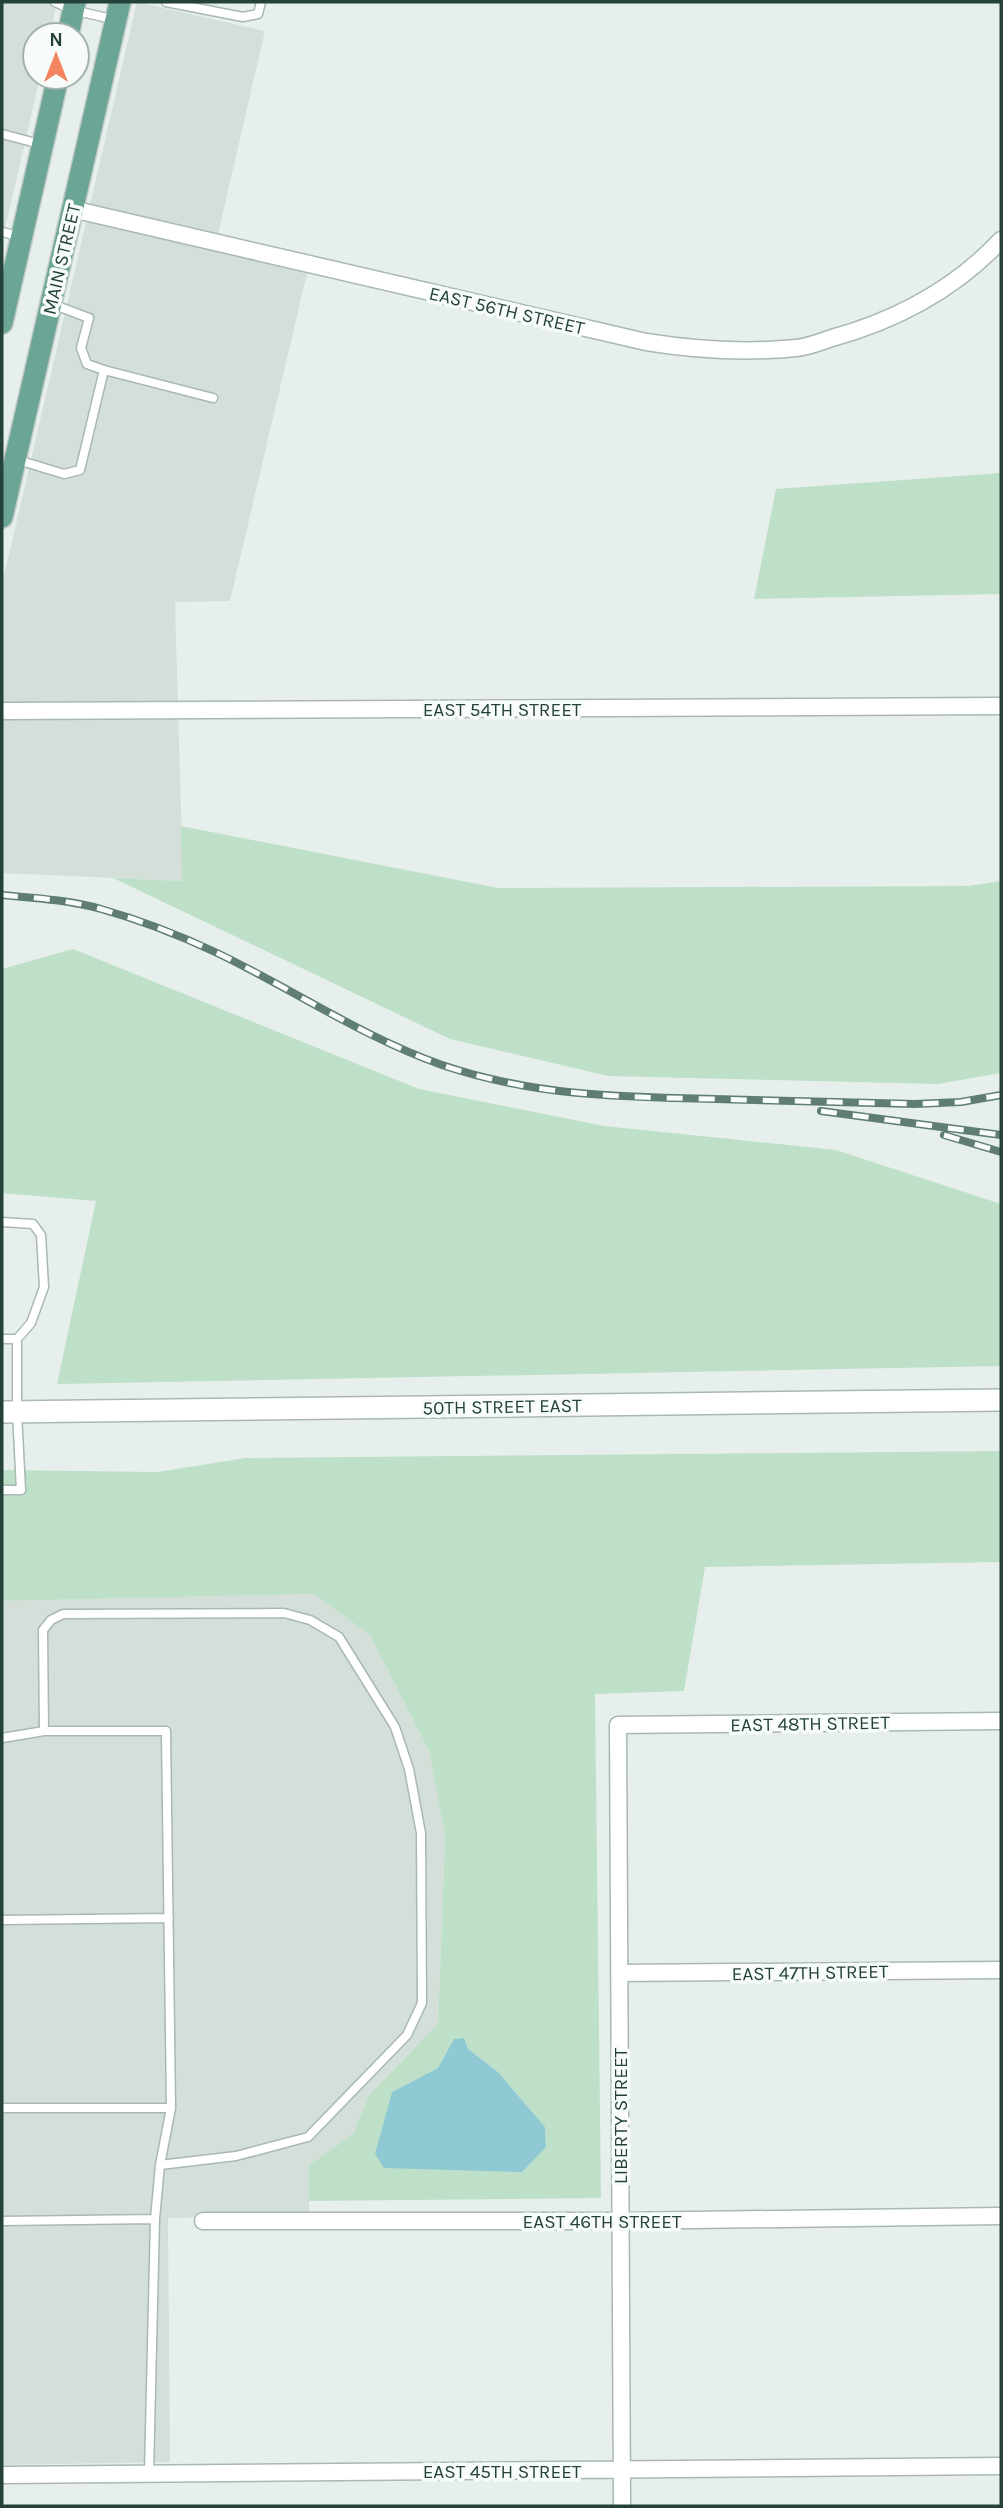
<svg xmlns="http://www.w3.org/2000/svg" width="1003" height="2508" viewBox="0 0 1003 2508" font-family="Karla,sans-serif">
<rect width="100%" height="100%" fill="#e6efeb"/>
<!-- built -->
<path fill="#d4dfda" d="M2,2H57L50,35H35V77H40L2,242Z
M137,2L265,31L218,234L311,256L230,601L175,602L183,881L2,873V585Z
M314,1594L370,1635L429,1751L445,1836L438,2024L369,2095L353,2134L309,2165V2215L168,2218L170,2462L2,2465V1601Z"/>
<!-- green -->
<path fill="#bfe0c8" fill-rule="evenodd" d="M1001,473V594L754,599L776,489Z
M181,826L498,888L969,886L1001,881V1073L938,1084L608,1076L450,1039L113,878L182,881Z
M73,949L419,1089L604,1126L836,1150L1001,1204V1366L57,1384L96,1201L2,1193V969Z
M1001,1451V1562L705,1567L684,1691L595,1694L601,2198L309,2201V2165L353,2134L369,2095L438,2024L445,1836L429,1751L370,1635L314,1594L2,1601V1470L157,1472L246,1458ZM468,2049L498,2072L545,2127L546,2147L392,2092L438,2068Z"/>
<!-- water -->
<path fill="#8ec9d4" d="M464,2038L468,2049L498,2072L545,2127L546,2147L522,2172L384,2168L375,2154L392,2092L438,2068L454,2039Z"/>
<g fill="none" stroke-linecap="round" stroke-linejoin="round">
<!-- service casing -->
<g stroke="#a8b8b2" stroke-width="11">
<path id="service" d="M55,2L73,10L116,20
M166,2L243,17L258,14L261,2
M2,134L40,144
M2,232L19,236
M52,304L89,318L81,348L87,364L104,370
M18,460L64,474L80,470L104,370L213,398
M2,1222L33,1224L41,1235L44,1287L31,1323L17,1339
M2,1339H17V1412L21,1490H2
M44,1731H166L171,2108
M2,1738L44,1731L43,1630L51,1620L63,1614L284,1613L310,1620L339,1637L395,1727L409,1769L421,1833L422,2003L407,2035L308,2137L236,2156L160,2165L155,2219L149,2473
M2,1920L169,1918
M2,2108H171L160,2165
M2,2221L155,2219"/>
</g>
<!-- minor casing -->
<g stroke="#a8b8b2" stroke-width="19">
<path id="minor" d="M72,209L646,342C696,350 745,353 796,348C808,347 820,342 832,338C897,320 955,289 1001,240
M2,711L1001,706
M619,1973L1001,1970
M203,2221H620L1001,2216
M2,2475L1001,2466
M622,2506L618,1725L1001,1721"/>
</g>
<!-- tertiary casing -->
<g stroke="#a8b8b2" stroke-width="24">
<path id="tertiary" d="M2,1412L1001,1400"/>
</g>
<!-- primary casing -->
<g stroke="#c2cac8" stroke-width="24">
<path id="primary" d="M68,35L75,2
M2,323L58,77
M2,517L120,2"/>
</g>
<!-- service -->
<use href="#service" stroke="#fff" stroke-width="8"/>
<!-- minor -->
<use href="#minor" stroke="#fff" stroke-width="16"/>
<!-- tertiary -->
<use href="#tertiary" stroke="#fff" stroke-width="21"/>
<!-- primary -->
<use href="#primary" stroke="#6aa596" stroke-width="21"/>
<!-- rail casing -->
<g stroke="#5f7d75" stroke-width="8">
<path id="rail" d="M2,895C35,898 69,900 101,909C140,920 179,935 215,952C291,988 362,1037 442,1065C534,1096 618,1097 714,1099C781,1101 848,1102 915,1104L961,1102L1001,1095
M821,1111L1001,1135
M944,1135L1001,1152"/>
</g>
<!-- rail -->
<use href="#rail" stroke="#f7fbf9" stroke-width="5" stroke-dasharray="16" stroke-linecap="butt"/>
</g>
<g text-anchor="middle" stroke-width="7" stroke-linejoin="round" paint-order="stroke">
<!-- street labels -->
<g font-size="19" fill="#24423a" stroke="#f7fbf9">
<text transform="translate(61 259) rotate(-77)" y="7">MAIN STREET</text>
<text transform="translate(507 310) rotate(13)" y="7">EAST 56TH STREET</text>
<text x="502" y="716">EAST 54TH STREET</text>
<text transform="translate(502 1406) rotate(-1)" y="7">50TH STREET EAST</text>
<text transform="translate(810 1723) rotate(-1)" y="7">EAST 48TH STREET</text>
<text transform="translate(810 1972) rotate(-1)" y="7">EAST 47TH STREET</text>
<text transform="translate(620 2116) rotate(-90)" y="7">LIBERTY STREET</text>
<text x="602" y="2228">EAST 46TH STREET</text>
<text x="502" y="2478">EAST 45TH STREET</text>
</g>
</g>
<!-- border -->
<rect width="1003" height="2508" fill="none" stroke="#24423a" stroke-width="7"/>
<!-- north arrow -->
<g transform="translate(56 56)"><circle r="33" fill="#f7fbf9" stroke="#a3b1ad" stroke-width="2"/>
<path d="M0-5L12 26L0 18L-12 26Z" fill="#f4845f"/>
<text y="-10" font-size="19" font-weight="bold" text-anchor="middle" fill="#24423a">N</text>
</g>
</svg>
